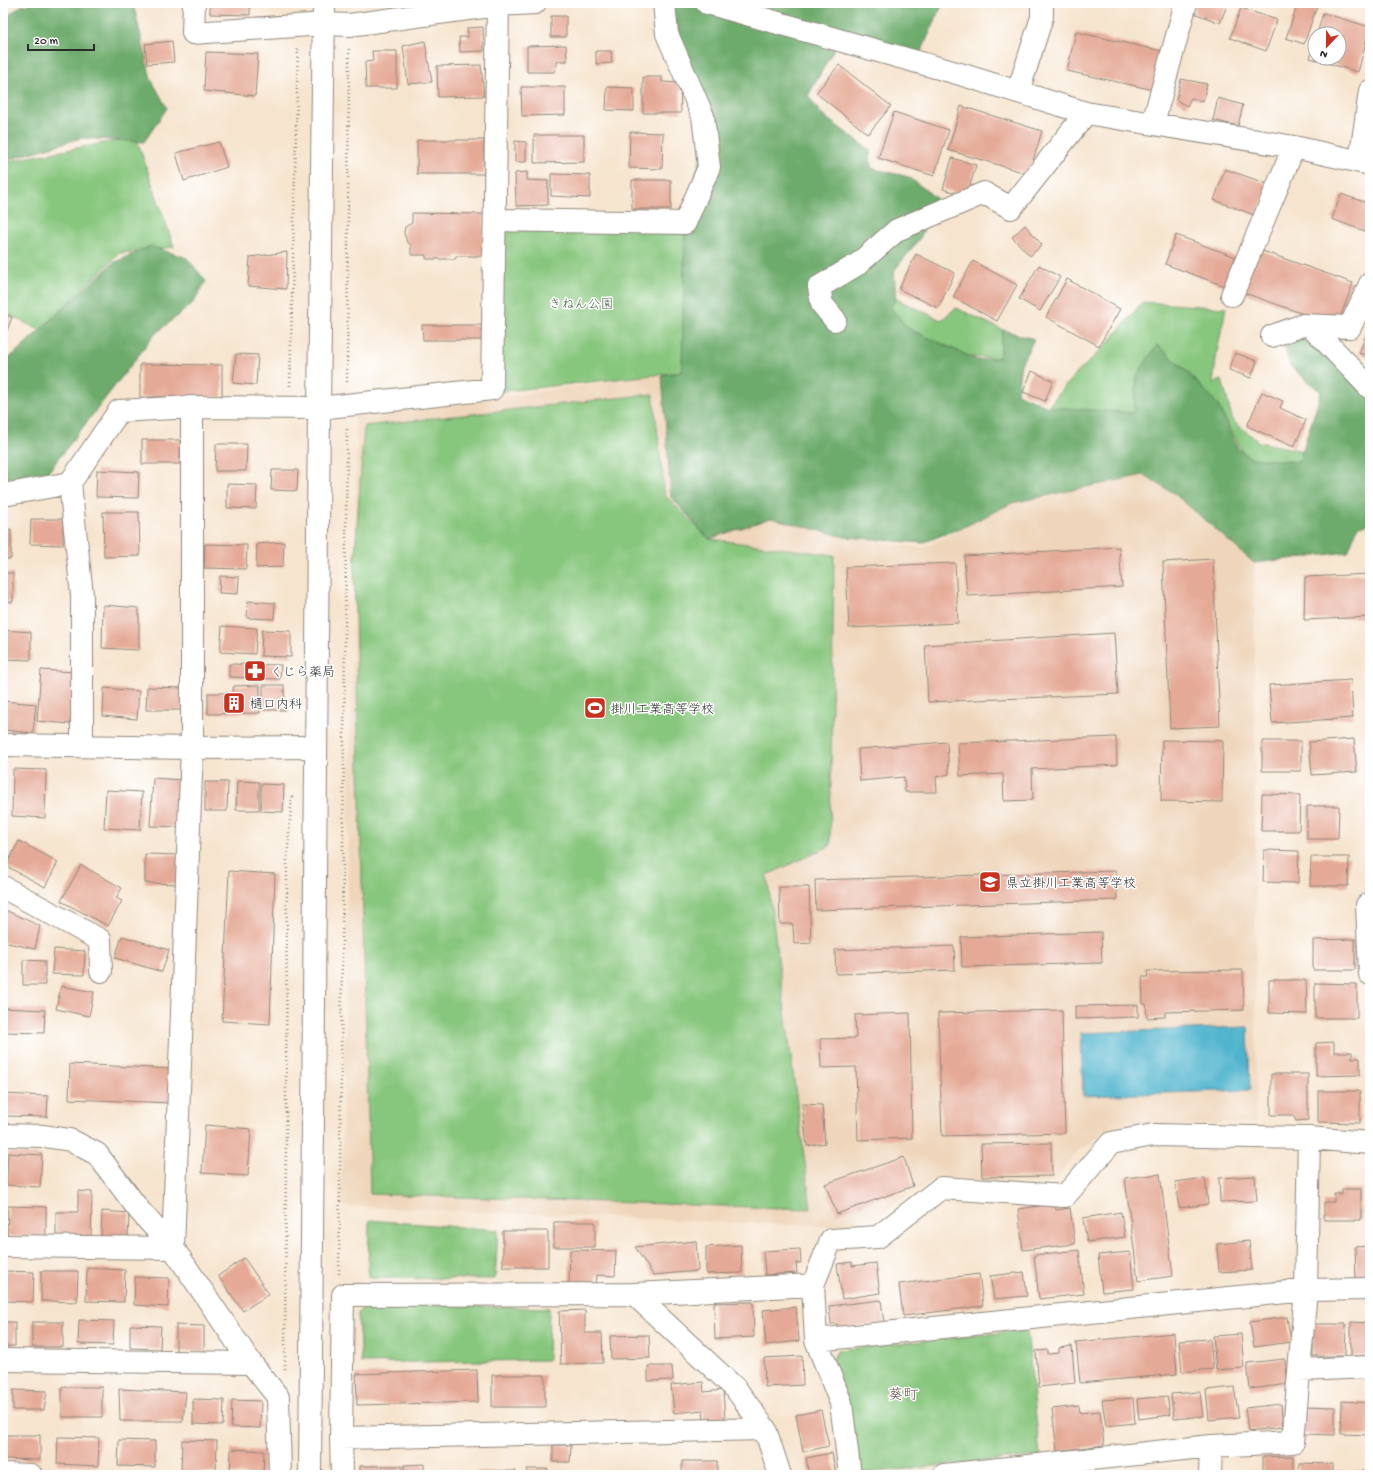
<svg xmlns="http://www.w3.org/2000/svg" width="1373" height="1478" viewBox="0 0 1373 1478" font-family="'Gochi Hand','Klee One',sans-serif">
<rect width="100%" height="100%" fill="#fff"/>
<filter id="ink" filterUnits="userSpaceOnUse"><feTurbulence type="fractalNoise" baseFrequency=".025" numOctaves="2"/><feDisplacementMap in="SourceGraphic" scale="8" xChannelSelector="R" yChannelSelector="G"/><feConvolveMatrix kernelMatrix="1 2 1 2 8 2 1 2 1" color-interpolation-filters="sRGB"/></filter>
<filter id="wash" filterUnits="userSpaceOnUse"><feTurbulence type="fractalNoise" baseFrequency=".012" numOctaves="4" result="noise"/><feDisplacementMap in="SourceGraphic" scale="16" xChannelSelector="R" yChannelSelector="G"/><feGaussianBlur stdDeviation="0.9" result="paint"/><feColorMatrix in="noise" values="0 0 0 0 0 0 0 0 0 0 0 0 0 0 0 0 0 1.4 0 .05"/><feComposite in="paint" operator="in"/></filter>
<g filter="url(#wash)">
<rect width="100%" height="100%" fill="#f6e4ce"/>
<!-- built -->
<path fill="#efd6bb" d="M662,375L671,497L690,523L709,539L771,518L845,537L923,548L1012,503L1144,475L1175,494L1254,563L1256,1122L1112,1128L1078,1151L1054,1183L1000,1182L938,1177L894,1204L865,1228L341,1206L357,445L354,416Z"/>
<!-- green -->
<path fill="#87c67d" stroke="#597854" d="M136,137L174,247L120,253L40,330L3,312V162Z
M495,220L685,228L682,372L496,392Z
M896,299L941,320L956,308L1003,330L999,358L971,357L909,329L890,307Z
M1142,302L1226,308L1217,352L1213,383L1222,380L1233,421L1259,442L1303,451L1300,462L1250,458L1242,451L1217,404L1185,369L1157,345L1135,413L1048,407L1068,382L1109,342Z
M653,394L665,495L709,539L834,555L830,846L767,875L811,1209L370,1194L354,570L364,426Z
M369,1220L498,1230L495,1279L368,1278Z
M366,1304L549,1308L548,1360L361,1363L358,1313Z
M1027,1330L1040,1456L864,1473L856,1467L831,1361L838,1350Z"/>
<!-- forest -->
<path fill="#6dab6c" stroke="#4c6b4c" d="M37,3H133L151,79L167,108L144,142L81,138L3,161V19L21,6Z
M669,3H699L839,40L808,96L822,115L870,150L871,168L909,177L937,199L920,238L894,271L896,299L890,307L909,329L977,360L999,358L1003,330L1034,339L1021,364L1017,393L1048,407L1134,413L1137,375L1157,345L1181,366L1217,404L1238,448L1250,458L1299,462L1321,392L1289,365L1282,335L1307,329L1370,392V524L1358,526L1348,552L1254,563L1175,494L1143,475L1012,503L968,525L922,543L845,537L771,518L709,539L671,497L662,375L682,372L685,228L705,136Z
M707,3H943L920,54Z
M150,246L187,258L206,281L192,304L155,334L49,471L3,479V364L113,263Z"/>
<!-- water -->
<path fill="#4fb4cd" stroke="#3d707c" d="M1248,1027L1250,1090L1083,1096L1081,1033Z"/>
<g id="blocks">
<!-- building -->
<path fill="#e5aa97" d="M210,3H250V15L210,14Z
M1197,3H1228L1220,23L1194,13Z
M1298,3H1318L1304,44L1286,38Z
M1241,8L1277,20L1266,51L1230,38Z
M1323,13L1370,27L1358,72L1310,58L1315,43V58H1339V34H1317Z
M551,16H566V37H551Z
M483,27L484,51L460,52L459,37H468L467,28Z
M1076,32L1162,51L1154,90L1067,71Z
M172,41L174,62L147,64L145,44Z
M425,41L432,82L408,84L403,46Z
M566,45L567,61H558L554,72H527V46Z
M372,51H397V88H366L365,62L373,61Z
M596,51H611L612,63L596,64Z
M206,52L258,54L255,96L204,91Z
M481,65L484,96L438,97L437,66Z
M839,65L891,106L868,134L816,93Z
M643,77H662V82L680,83L681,113H643Z
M1181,79L1207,84L1203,101L1191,98L1187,106L1176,100Z
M521,87H565V115L522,116Z
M607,87L634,88V111L606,110Z
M1218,98L1243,105L1238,126L1213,120Z
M961,106L1042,131L1029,174L948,150Z
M894,112L949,130L934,176L878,158Z
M630,132L663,133L662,169L629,168Z
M534,135H584V162L534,163Z
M417,140H484V174H417Z
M515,141L526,142V162H515Z
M219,142L227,167L184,181L176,153Z
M952,158L976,165L967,196L943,189Z
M1225,169L1268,184L1257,216L1214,200Z
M527,172V180L548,181V205L516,206L515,173Z
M551,174L590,175V198L551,196Z
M632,180H671V209H632Z
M1341,194L1370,204V233L1332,219Z
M412,213L484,214L483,256H456L455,259H426V255H411V245L407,242L404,233L405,227L412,223Z
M1025,225L1042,245L1030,256L1012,237Z
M1176,235L1238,258L1227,287L1165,264Z
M1257,249L1353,283L1337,326L1242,292Z
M287,252L286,289L248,286L250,257Z
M916,254L955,273L938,308L899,289Z
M973,261L1017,285L997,321L953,297Z
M1039,265L1060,277L1040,311L1019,299Z
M1067,279L1120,309L1099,346L1046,317Z
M3,313L12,317L5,336L3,335Z
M1370,324V357L1359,353Z
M422,325H482V340H423Z
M1235,353L1257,361L1251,378L1229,370Z
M236,354L258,355L256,385L233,383Z
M140,364L222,365V397H140Z
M1032,371L1053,381L1045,401L1023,392Z
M1262,392L1283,401L1280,408L1306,420L1294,447L1247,426Z
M142,440H180V464H142Z
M216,444H247L246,471H215Z
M97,470L139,472L138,498L96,497Z
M272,470H298L297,491L271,490Z
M227,484L257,485L256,509L227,508Z
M103,512H139L140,556L104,557Z
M31,519H63V545L30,544Z
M3,529H11V559H3Z
M284,542L283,567L256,568L257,544Z
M205,544L247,545L246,569L204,568Z
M1119,547L1122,587L967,596L964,556Z
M1213,559L1220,726L1170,728L1163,562Z
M955,563L958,623L849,628L846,567Z
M3,573H13V602H3Z
M1370,574V617L1304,620L1305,577Z
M220,576L239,577L238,594L219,593Z
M248,601L275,603L274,619L247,618Z
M103,605L139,608V650L102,648Z
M222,626L257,628L255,654L220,652Z
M3,630L31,632V660L3,659Z
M262,630L291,631V657L261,656Z
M1114,633L1118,694L928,702L925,645Z
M229,664L281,665L280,679L229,677Z
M41,670L74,672L70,724L37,721Z
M1351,680L1353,718L1272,723L1269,685Z
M260,685V713L208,714V693H232L234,686Z
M263,685H284L285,710H263Z
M147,687L185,688V710H146Z
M104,688L139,691L137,719L103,716Z
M3,701L36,704L33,733L3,730Z
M1116,737L1117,765L1032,769L1033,800L1004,801L1003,774L960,776L958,743Z
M1354,739L1357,772L1312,775L1309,742Z
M1162,740L1223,741L1222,802L1161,801Z
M1262,741H1301V771H1262Z
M947,742L949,774L936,777L937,792H905L904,777L860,781L858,749Z
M13,769L46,770L45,818L12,816Z
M153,778L183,780L180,827L150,826Z
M237,781L259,782V810H236Z
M205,782H228L227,811H205Z
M261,784L284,785L283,812L261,811Z
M106,790L142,792L140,830L104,828Z
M1262,794L1300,795L1299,831H1261Z
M1307,806H1339L1338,839H1307Z
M19,841L58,862L45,887L6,866Z
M1264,850L1299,851L1298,883L1263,882Z
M145,854L181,855L180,884L145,883Z
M1311,857H1349L1348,886H1310Z
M81,865L122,888L116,898L122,901L108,926L61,901Z
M229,871L275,874L270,1024L222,1021Z
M1116,871L1117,900L816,910L815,880Z
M779,887H809L811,943L794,944L793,924H780Z
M3,909L40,926L35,949L3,942Z
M1101,932L1102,963L962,967L961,937Z
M122,936L169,950L162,972L115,958Z
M1355,939V970H1313V940Z
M954,946L955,970L836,974L835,950Z
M54,949L85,951L84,975L52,974Z
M23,960L45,961V985H23Z
M1243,970L1244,1010L1165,1012V1017L1147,1018L1146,1004H1143L1142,977H1148L1147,971Z
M1269,980H1306L1307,1014L1269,1013Z
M1315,983L1357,984V1018H1315Z
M61,986L94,992L89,1016L56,1009Z
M1138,1005V1017L1075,1019V1006Z
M3,1008L45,1010L44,1033L3,1032Z
M1062,1010L1065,1133L942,1136L938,1013Z
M910,1013L912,1138L858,1140L856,1067L821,1068L820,1039L856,1038L855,1015Z
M1334,1042V1052H1352V1058H1360V1075L1316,1076V1043Z
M70,1064L174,1069L172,1103L69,1099Z
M1271,1074H1308V1120L1296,1121L1293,1115H1271Z
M1318,1091H1360V1123L1318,1122Z
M3,1094L48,1096L47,1117L3,1116Z
M802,1104L822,1105L825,1143L807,1146Z
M205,1125L251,1129L248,1176L202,1173Z
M1051,1143L1052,1176L982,1177L981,1144Z
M8,1153L42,1155L40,1187L6,1185Z
M904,1157L913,1186L837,1214L825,1184Z
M1160,1174L1173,1276L1138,1281L1125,1178Z
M1255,1176L1257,1201L1220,1202L1219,1178Z
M1205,1178L1208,1204L1179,1208L1175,1182Z
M1342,1189H1361V1220H1324V1202H1334V1194H1342Z
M78,1191L92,1192L91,1240L56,1238V1212H78Z
M1055,1204L1056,1210L1070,1208L1075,1244L1023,1250L1018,1209Z
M8,1206L46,1207V1237L7,1236Z
M102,1211L129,1213L128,1240L101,1238Z
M1121,1212L1125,1237L1087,1242L1083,1218Z
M554,1222H595V1247H554Z
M503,1231H548V1267H503Z
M696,1241L698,1271L653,1275L635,1247Z
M1249,1241L1252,1270L1219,1272L1217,1244Z
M741,1245L742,1273L706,1274V1247Z
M1370,1246V1280L1356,1281L1355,1247Z
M800,1249L801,1263H796L797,1273L765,1275L763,1251Z
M570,1250L616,1251L615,1276L597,1275L596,1285L569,1284Z
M1079,1250L1084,1294L1039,1299L1034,1255Z
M1130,1252L1134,1289L1102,1292L1098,1255Z
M244,1258L269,1294L243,1311L218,1276Z
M852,1262V1266L876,1263L880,1293L842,1299L837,1264Z
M87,1268L125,1270L124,1302L86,1301Z
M5,1271L34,1272L33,1302L4,1301Z
M41,1271H78L77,1302L41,1301Z
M1024,1272L1027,1296L994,1299L990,1276Z
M979,1274L983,1306L903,1316L899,1284Z
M135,1277L169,1278L168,1307L134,1305Z
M881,1300L884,1323L837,1329V1324H831L829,1306Z
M753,1302L754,1337L715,1339L714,1303Z
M796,1307L799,1341L766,1345L763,1310Z
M585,1310V1333H602L603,1363L561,1364L559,1311Z
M1287,1317L1291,1342L1254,1347L1250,1322Z
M79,1320L114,1321L113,1345L78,1344Z
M3,1322H15V1346H3Z
M32,1322H63V1347H32Z
M1351,1322L1370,1323V1356H1351Z
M1313,1324H1346L1345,1356H1313Z
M130,1325L161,1326L160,1349L130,1348Z
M176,1325L204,1326V1352L176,1351Z
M1174,1333L1177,1374L1080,1383L1076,1342Z
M1241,1334L1244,1368L1216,1370L1213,1336Z
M649,1335L650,1358L611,1359L610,1336Z
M1210,1339L1213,1369L1182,1372L1179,1341Z
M1072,1346L1075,1383L1039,1387L1036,1351L1048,1350V1354L1059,1353V1348Z
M802,1356L803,1385L765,1387L764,1358Z
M1285,1359L1288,1384L1250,1389L1247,1363Z
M648,1366H672L673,1380L648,1381Z
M477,1370L478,1402L357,1405L356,1374Z
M492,1375H545V1407H492Z
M703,1382L704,1392L723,1390L725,1420L704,1421L703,1410L674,1413L671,1385Z
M62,1387H102V1417H62Z
M1234,1387L1239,1417L1209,1420L1206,1390Z
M119,1389L186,1392L183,1421H120Z
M13,1390L47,1391L44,1410H13Z
M1200,1392L1203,1416L1174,1419L1171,1394Z
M1167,1396L1170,1415L1139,1419L1137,1399Z
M1133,1398L1135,1423L1106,1426L1102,1400Z
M193,1399L224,1400L223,1425L193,1424Z
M232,1400L261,1401L260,1428L231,1427Z
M1342,1401L1370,1403V1435L1341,1434Z
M1281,1404L1283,1427L1248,1431L1245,1408Z
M1079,1406L1080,1413L1100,1411L1104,1445L1057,1451L1052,1409Z
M1303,1406L1335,1407V1435L1303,1434Z
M821,1410L829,1446L803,1452L796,1415Z
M4,1435H40V1460L4,1459Z
M58,1437L99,1438L98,1466L57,1464Z
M119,1440L155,1441V1467L118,1466Z
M182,1440L217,1441L216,1473L181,1472Z
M553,1445H571L570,1462H553Z
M231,1449L264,1451L263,1475L230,1474Z
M832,1453L836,1474L809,1475L806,1458Z
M1293,1456V1475H1263V1457Z
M682,1461H717V1475H682Z
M1299,1463L1332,1464V1475H1298Z
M424,1464V1475H405L404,1465Z
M360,1466H379V1475H360Z
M382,1466H402V1475H382Z
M527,1469H548V1475H527Z
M477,1471H516V1475H478Z
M1336,1471H1366V1475H1336Z"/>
</g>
</g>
<g filter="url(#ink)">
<use href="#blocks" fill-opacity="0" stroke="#90887c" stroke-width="1"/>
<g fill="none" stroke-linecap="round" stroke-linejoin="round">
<!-- street casing -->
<g stroke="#90887c" stroke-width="24">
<path id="street" d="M194,3L193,33L324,24L349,25L498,5L535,3
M707,3L960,74L1086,113L1294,147L1370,164
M1018,92L1042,17V3
M1153,123L1186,3
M1360,162L1370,91
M495,220L685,223L709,167L703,116L667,34L664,3
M1232,295L1294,147
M835,320L822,304L819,287L858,264L897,230L984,193L1011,208L1086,113
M1312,327L1370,388
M1272,336L1303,325L1350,327L1370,284
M70,483L82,595V746
M3,495L70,483L119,411L192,407L319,408L492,389L498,3
M3,745L192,748L316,747
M3,887L100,940L101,971
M1370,905H1367L1370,974
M3,1135L44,1136L70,1140L97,1154L139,1210L173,1248L251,1363L278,1397L280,1475
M3,1246L173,1248
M173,1248L192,748V407
M634,1294L813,1285
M816,1340L1306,1290L1370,1289
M3,1360L251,1363
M1299,1370L1370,1367
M341,1438L343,1295L634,1294L736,1389L765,1429L780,1475
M3,1474L31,1475
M342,1475L341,1438L765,1429
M850,1475L841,1403L816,1340L813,1285L831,1240L878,1237L941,1188L1065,1196L1111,1143L1153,1135L1309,1138
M944,1475L1211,1446L1293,1442L1306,1290L1309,1138L1370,1143
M1210,1475L1211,1446"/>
</g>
<!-- secondary casing -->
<g stroke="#90887c" stroke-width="24">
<path id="secondary" d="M310,1475L319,408L324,3"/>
</g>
<!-- path -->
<path stroke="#90887c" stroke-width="2.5" stroke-dasharray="1 3" stroke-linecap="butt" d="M347,382L349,47
M290,386L298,47
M339,1274L347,427
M285,1369L287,860L292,794"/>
<!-- street -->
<use href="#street" stroke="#fff" stroke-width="22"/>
<!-- secondary -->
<use href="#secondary" stroke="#fff" stroke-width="22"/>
</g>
</g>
<!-- icons -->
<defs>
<g id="pharmacy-square" transform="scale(1.15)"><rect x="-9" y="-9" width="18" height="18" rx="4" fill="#c8321e" stroke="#fff"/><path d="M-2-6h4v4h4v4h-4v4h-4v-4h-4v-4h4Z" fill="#fff"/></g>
<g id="building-square" transform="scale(1.15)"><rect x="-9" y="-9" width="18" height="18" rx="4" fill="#c8321e" stroke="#fff"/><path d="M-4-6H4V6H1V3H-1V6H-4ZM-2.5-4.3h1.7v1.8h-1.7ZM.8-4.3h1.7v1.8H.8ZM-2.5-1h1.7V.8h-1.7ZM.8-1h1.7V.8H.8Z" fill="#fff"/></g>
<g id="stadium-square" transform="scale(1.15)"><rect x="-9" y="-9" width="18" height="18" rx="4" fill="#c8321e" stroke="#fff"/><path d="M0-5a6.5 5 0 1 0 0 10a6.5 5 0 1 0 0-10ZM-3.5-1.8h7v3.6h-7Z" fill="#fff"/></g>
<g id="school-square" transform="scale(1.15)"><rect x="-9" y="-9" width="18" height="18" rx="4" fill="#c8321e" stroke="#fff"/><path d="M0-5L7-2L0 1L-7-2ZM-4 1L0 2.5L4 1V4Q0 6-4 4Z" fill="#fff"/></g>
</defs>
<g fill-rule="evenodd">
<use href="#pharmacy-square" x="255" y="671"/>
<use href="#building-square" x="234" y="703"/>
<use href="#stadium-square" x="595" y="708"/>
<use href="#school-square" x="990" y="882"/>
</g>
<g text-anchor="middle" stroke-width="3" stroke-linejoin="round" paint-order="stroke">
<!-- park labels -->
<g font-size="13" fill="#4b6148" stroke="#fff">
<text x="581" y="308">きねん公園</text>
</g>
<!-- poi labels -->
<g font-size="13" fill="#2b2b2b" stroke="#fff" text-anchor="start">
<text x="270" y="676">くじら薬局</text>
<text x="250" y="708">樋口内科</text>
<text x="610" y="713">掛川工業高等学校</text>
<text x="1006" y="887">県立掛川工業高等学校</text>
</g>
<!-- quarter labels -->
<g font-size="15" fill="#6c5751" stroke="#fff">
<text x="903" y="1399">葵町</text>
</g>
</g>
<!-- margin -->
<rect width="1373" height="1478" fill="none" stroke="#fff" stroke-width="16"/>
<!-- north arrow -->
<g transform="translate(1327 46) rotate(202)"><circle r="19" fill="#ffffff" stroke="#aaaaaa"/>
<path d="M0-3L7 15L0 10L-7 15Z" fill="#c8321e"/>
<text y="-6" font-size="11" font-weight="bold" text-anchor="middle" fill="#2b2b2b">N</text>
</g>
<!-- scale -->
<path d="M28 44v6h66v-6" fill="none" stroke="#2b2b2b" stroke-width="2"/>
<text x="34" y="44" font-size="12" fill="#2b2b2b" stroke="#ffffff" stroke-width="3" paint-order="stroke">20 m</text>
</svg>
